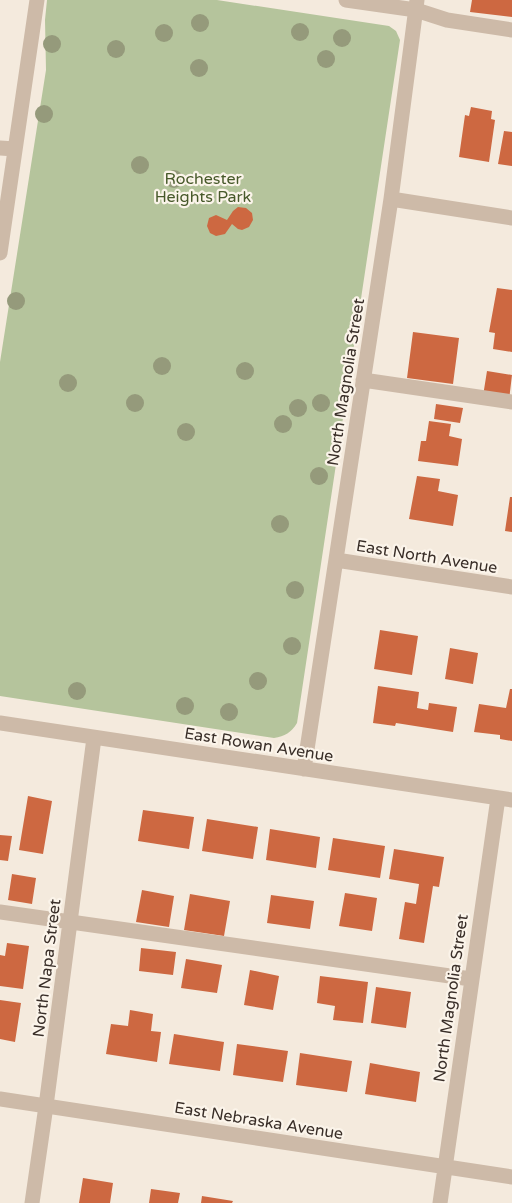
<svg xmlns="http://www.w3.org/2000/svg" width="512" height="1203" viewBox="0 0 512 1203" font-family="'Varela Round',sans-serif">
<rect width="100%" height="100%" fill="#f4eadd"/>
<!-- green -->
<path fill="#b5c49c" d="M47,0H217L389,26L396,31L400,40L297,723C291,733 285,736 274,738L0,696V362L46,70L45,20Z"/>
<!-- building -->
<path fill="#cd6841" d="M472,0H512V17L470,12Z
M471,107L492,111L491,119L495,120L489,162L459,157L465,115L469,116Z
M504,131L512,132V166L498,164Z
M238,207L246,208L252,213L253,220L249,227L242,230L238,229L232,224L225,234L216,236L210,233L207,226L209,218L216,215L227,220L233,211Z
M497,288L512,290V352L493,349L495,333L489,332Z
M413,332L459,338L453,384L407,378Z
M487,371L512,375L509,400L483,396Z
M436,404L463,408L460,423L434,419Z
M429,421L451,424L449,436L462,439L458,466L418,461L421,441H426Z
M417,476L440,479L438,491L458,495L453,526L409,519Z
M510,497H512V532L505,531Z
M380,630L418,636L412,675L374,669Z
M450,648L478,653L473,684L445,679Z
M378,686L419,692L417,708L428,710L429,703L457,707L453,732L396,723L395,726L373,723Z
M510,689H512V741L500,739V735L474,732L479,704L506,708Z
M28,796L52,801L43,854L19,850Z
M143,810L194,817L189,849L138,841Z
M207,819L258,827L253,859L202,851Z
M270,829L320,837L316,868L266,860Z
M0,835L12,836L8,861L0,860Z
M333,838L385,846L380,878L328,870Z
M394,849L444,857L439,887L433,886L424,943L399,939L405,902L416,904L419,884L389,879Z
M12,874L36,878L32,904L8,900Z
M142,890L174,896L169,927L136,922Z
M345,893L377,898L372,931L339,926Z
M190,894L230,901L224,936L184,930Z
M271,895L314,901L310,929L267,923Z
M7,943L29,946L23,989L0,986V955L5,956Z
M141,948L176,952L173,975L139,971Z
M186,959L222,965L217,993L181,988Z
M250,970L279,976L273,1010L244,1005Z
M320,976L368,982L363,1023L333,1020L335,1006L317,1003Z
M376,987L411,992L406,1028L371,1023Z
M0,1000L21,1003L15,1042L0,1039Z
M130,1010L153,1014L151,1031L161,1032L157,1062L106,1054L111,1024L128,1026Z
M174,1034L224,1042L220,1071L169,1064Z
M237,1044L288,1051L283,1082L233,1075Z
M300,1053L352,1061L347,1092L296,1085Z
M370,1063L420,1072L416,1102L365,1094Z
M83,1178L113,1183L110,1203H79Z
M151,1189L180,1193L178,1203H149Z
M202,1196L233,1201L232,1203H201Z"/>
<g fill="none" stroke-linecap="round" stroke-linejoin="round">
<!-- minor -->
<path stroke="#cdbaa8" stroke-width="15" d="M346,0L416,10L447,20L512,30
M0,148L15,149
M391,199L512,218
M0,253L37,0
M363,380L512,402
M336,560L512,587
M0,723L512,800
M304,769L391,199L417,0
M0,912L471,979
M0,1099L512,1177
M32,1203L46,1106L94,738
M440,1203L498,798"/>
</g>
<!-- trees -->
<g fill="#959a7b">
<circle cx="200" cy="23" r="9"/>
<circle cx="300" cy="32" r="9"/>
<circle cx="164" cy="33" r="9"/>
<circle cx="342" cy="38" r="9"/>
<circle cx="52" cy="44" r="9"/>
<circle cx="116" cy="49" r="9"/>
<circle cx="326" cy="59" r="9"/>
<circle cx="199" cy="68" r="9"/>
<circle cx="44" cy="114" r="9"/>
<circle cx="140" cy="165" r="9"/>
<circle cx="174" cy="179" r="9"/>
<circle cx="16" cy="301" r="9"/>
<circle cx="162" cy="366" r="9"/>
<circle cx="245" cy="371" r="9"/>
<circle cx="68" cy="383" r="9"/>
<circle cx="135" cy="403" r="9"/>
<circle cx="321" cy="403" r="9"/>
<circle cx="298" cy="408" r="9"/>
<circle cx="283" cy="424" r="9"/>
<circle cx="186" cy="432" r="9"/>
<circle cx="319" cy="476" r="9"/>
<circle cx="280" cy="524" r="9"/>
<circle cx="295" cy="590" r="9"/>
<circle cx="292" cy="646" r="9"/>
<circle cx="258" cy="681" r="9"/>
<circle cx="77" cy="691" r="9"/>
<circle cx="185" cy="706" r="9"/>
<circle cx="229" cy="712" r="9"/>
</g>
<g text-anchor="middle" stroke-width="4.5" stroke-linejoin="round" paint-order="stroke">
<!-- park labels -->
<g font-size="16" fill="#47592a" stroke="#fbf4ea">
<text x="203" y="184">Rochester<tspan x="203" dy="18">Heights Park</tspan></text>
</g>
<!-- street labels -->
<g font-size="16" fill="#392e28" stroke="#fbf4ea">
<text transform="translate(345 382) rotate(-81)" y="6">North Magnolia Street</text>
<text transform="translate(427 556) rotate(9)" y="6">East North Avenue</text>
<text transform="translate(259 744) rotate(9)" y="6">East Rowan Avenue</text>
<text transform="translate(46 968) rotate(-83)" y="6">North Napa Street</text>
<text transform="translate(450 998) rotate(-82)" y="6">North Magnolia Street</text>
<text transform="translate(259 1120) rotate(9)" y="6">East Nebraska Avenue</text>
</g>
</g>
</svg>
